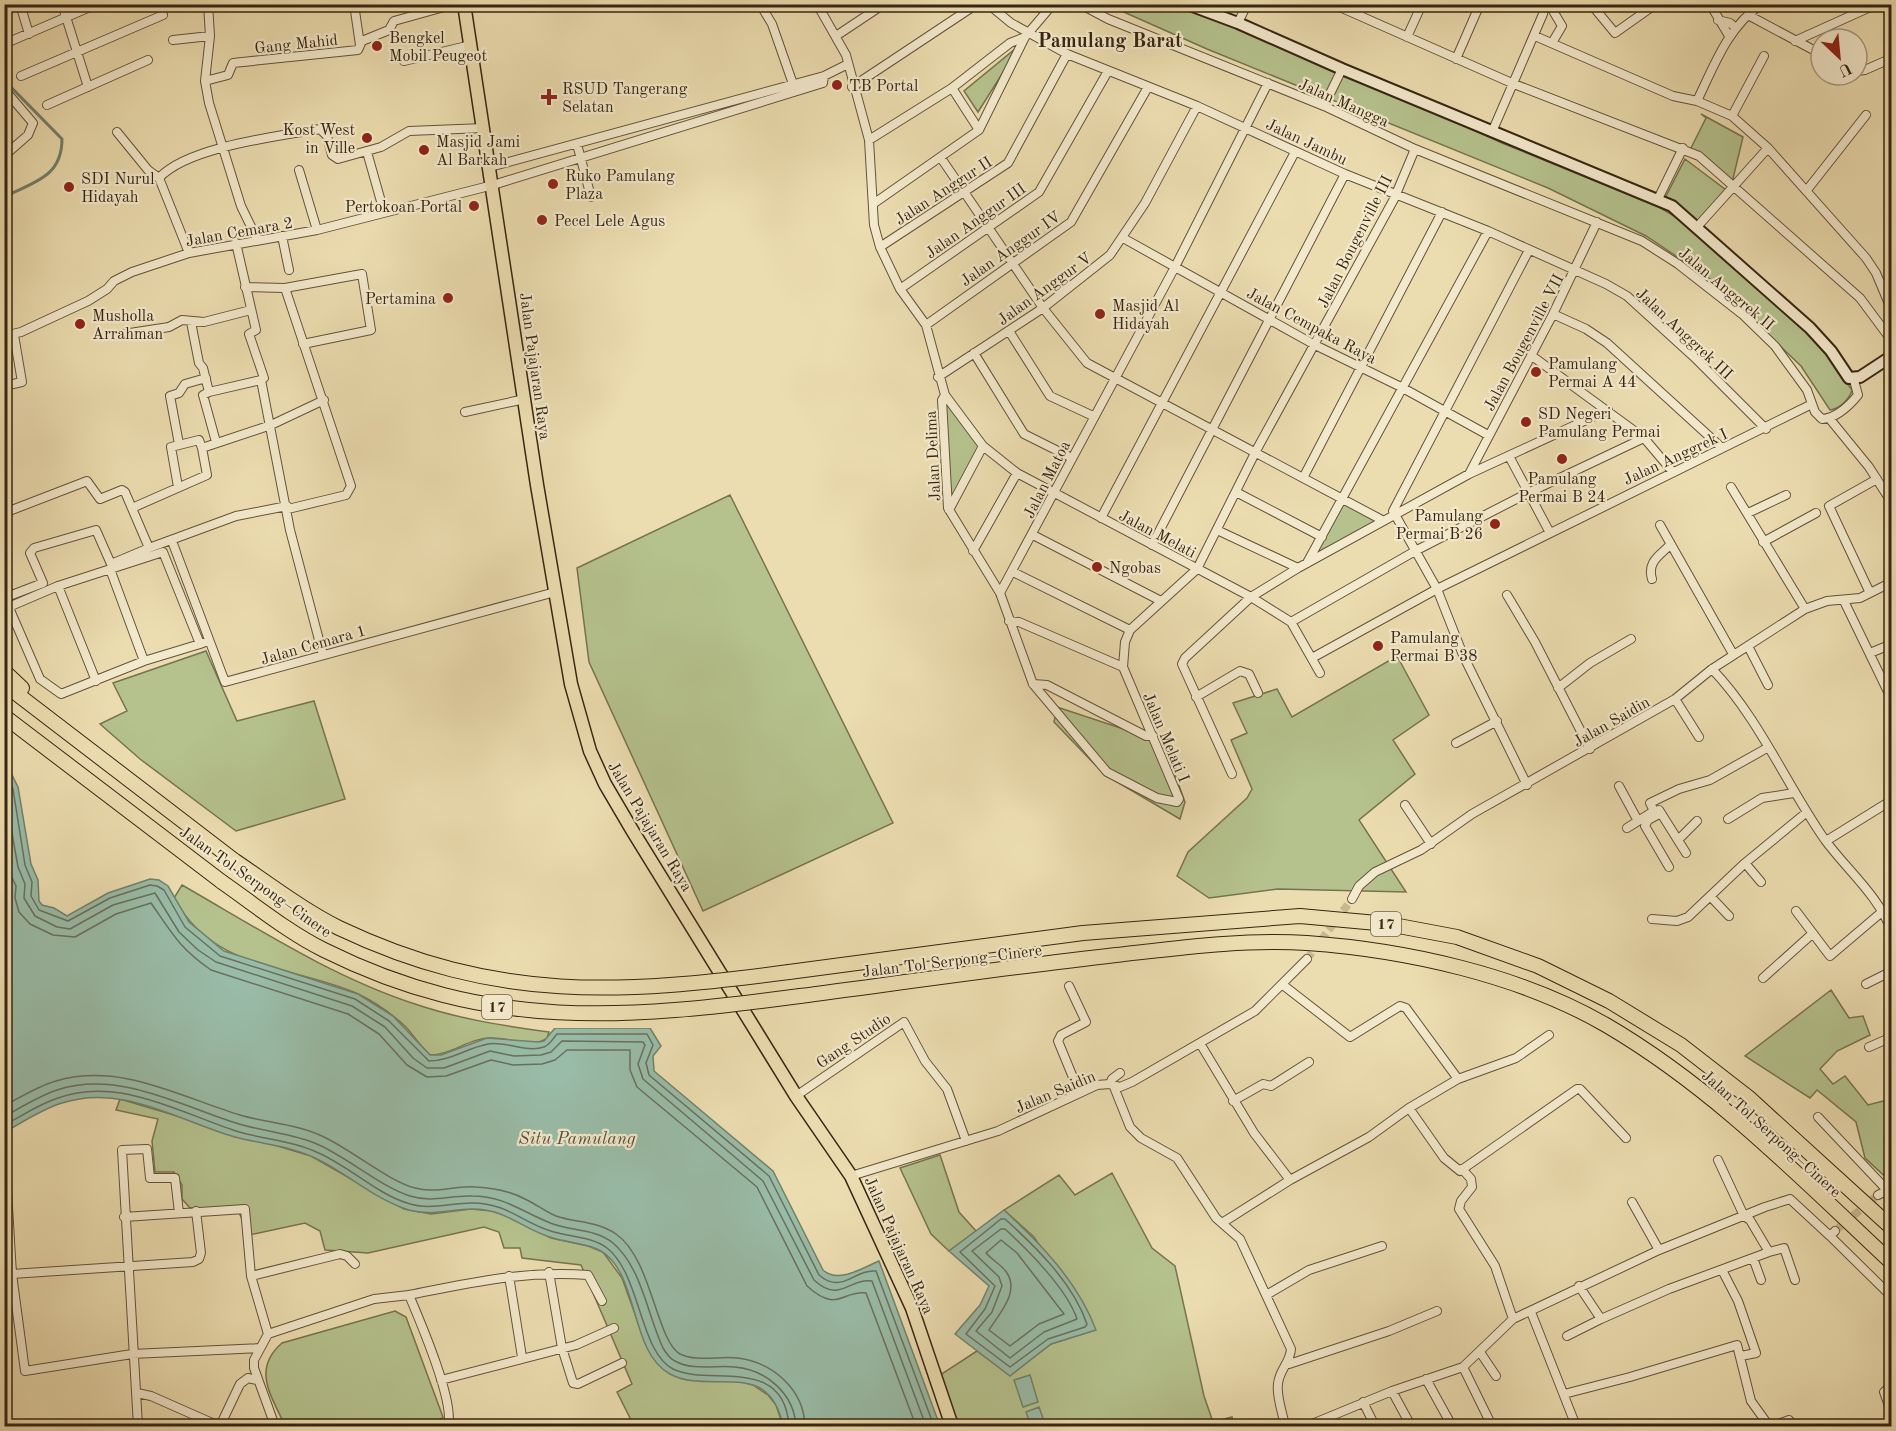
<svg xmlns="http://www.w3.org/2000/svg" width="1896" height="1431" viewBox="0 0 1896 1431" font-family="'Old Standard TT',serif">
<rect width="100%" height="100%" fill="#ecddb0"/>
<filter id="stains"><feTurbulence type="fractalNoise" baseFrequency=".00333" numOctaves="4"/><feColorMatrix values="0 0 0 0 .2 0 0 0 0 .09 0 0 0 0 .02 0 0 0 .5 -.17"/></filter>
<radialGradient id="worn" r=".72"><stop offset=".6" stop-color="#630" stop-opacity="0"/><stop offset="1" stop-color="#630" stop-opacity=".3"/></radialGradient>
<!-- green -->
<path fill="#b5c28d" stroke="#767450" stroke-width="1.5" d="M1194,4L1502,143L1659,207L1684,222L1807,328L1852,390C1850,399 1839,409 1830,410L1801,366L1709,278L1646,236L1548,188L1207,49L1108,5Z
M1021,44L978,112L964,91Z
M1701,114L1743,137L1731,187L1689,152L1706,118Z
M1685,159L1726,190L1700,228L1663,202Z
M945,395L983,446L947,506Z
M730,495L893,823L703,911L589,662L577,568Z
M1344,501L1380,519L1313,556Z
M206,651L237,721L314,701L345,799L236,831L140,759L100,724L127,711L113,683Z
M1397,656L1429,715L1393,740L1415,774L1359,820L1406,892L1278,889L1209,898L1177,876L1188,852L1247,798L1252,789L1231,740L1247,733L1233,703L1277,689L1292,717Z
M1057,707L1163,742L1185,802L1180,819L1105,775L1054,722Z
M182,885C257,928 332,977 415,1004C459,1019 504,1026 549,1032L547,1038C535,1048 507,1038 493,1038C470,1037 452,1055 430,1055C420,1046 414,1036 406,1027C392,1014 373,1001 356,993C288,964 214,971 174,898Z
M1831,990L1849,1018L1863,1016L1870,1035L1837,1051L1820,1069L1833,1084L1845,1076L1868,1105L1891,1099V1182L1865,1158L1856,1122L1817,1090L1810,1098L1745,1056Z
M120,1099L311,1156L404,1209L431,1214L471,1209L492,1211L514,1218L551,1238L588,1246L603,1252L622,1278L644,1339L708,1380H735L753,1385L768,1395L776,1405L783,1426H623L632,1422L617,1392L632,1384L581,1265L522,1258L520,1248H504L499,1232L484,1227L368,1253L325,1250L320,1231L305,1223L249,1235L237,1208H190L182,1199V1185L174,1172H155L152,1141L158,1119L116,1110Z
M940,1155L959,1212L976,1231L949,1251L931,1234L900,1168Z
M1112,1173L1152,1248L1175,1266L1204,1396L1213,1422L1232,1417L1234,1426H957L940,1375L977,1351L1010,1375L1051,1344L1095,1330L1034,1237L1004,1210L1059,1175L1075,1195Z
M395,1311L406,1317L443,1417L433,1426H285C272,1396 251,1370 282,1343Z"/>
<!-- water -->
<path fill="#99bca8" stroke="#72806c" stroke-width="1.5" d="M4,759L18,787L31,864L38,880L39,901L42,905L54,908L67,916L108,893L150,879L159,880L168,886L189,922L224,951L358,994L393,1016L430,1055H441L487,1038L538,1042L544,1041L555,1028H650L661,1046L653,1056L654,1071L773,1171L823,1270C838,1284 862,1268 879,1261L940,1426H783C769,1356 710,1396 670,1374C629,1352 640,1275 601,1251C587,1243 569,1243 553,1238C523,1230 506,1208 471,1209C447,1210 427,1217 403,1208C372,1197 345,1172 315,1158C291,1146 261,1144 235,1137C179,1121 122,1083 62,1103C42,1109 23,1122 5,1132Z
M1004,1210C1041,1244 1078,1282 1096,1330L1051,1344L1010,1376L955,1334L980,1305L989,1286L949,1251Z
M1030,1375L1038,1402L1023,1407L1014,1380Z
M1039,1407L1045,1424L1031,1426L1026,1412Z"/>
<!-- pier -->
<path fill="#ecddb0" d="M596,1024L650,1025L653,1028H549L555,1025Z"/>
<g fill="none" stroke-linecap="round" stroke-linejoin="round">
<!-- shore -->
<path stroke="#68705d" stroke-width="1.5" d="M4,770L13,789L25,865L32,882L31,896L39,910L68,921L110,898L150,885L157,886L164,890L185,927L220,956L355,999L389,1021L429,1061C450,1061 467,1048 488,1044C506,1041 526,1053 544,1047C551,1044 553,1038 557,1034H647L653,1045L646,1063L649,1075L769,1176L819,1275C842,1295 854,1269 876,1271L934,1426
M4,788L18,867L25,884L24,898L35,916L57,927L70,929L113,905L155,893L179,932L198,950L216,962L352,1006L385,1027L413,1058L427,1068H444L490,1051L514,1056L541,1055L551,1052L562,1041L643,1042L645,1045L638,1064L643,1079L763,1181L814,1280C840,1304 848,1278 872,1281L926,1426
M4,844L9,871L16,886L15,898L19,912L30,924L53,935L75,937L116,914L151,903C172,933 179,948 211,970L348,1014L379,1034L407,1065L427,1077L446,1076L491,1060L513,1065L542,1064L555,1060L567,1050H630V1070L637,1087L757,1187L807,1286C838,1314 842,1290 866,1293L916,1426
M4,1106C21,1097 38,1086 56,1081C121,1062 180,1097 240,1115C267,1123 298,1124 324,1137C350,1149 390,1182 415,1188C436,1194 455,1185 476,1187C494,1188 511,1191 527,1200C537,1205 546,1212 556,1216C576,1223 598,1221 616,1234C652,1259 656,1340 680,1354C696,1362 720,1356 737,1358C773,1362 804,1390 805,1426
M4,1117C21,1107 39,1096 57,1090C118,1070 179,1105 236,1123C263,1132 294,1133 319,1145C348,1158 383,1188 410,1196C432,1203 450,1195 472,1196C506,1196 523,1213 553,1224C572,1231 596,1229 613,1243C642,1268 647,1314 663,1348C666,1353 670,1359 675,1361C692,1371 717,1365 735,1367C767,1370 794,1394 796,1426
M4,1125C22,1116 39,1104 58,1098C117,1076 179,1112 233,1130C259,1139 289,1140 314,1151C347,1164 375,1193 407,1203C430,1211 449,1203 472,1203C509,1203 523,1224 554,1232C571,1237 593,1237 607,1248C641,1275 639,1351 673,1369C709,1387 784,1354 789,1426
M1001,1219H1005C1036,1247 1073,1283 1087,1324L1085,1327L1048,1339L1010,1367L966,1334L985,1309L995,1286L960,1252Z
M1001,1229H1005C1028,1250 1067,1289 1077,1319L1044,1332L1010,1358L976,1331L992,1312L1002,1286L999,1277L972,1251Z
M1001,1240L1017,1253L1064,1314L1039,1324L1010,1346L989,1330C998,1315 1020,1293 1007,1273C1002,1265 992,1260 986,1253Z"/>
<!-- stream -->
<path stroke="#72806c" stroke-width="3" d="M4,80L62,139C62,177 34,182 4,197"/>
<!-- street-tunnel -->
<path stroke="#c8b890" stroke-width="8" stroke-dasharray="8 4" stroke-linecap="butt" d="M1307,959L1352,899
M1835,1231L1878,1195"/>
<!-- street casing -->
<g stroke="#64533a" stroke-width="10">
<path id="street" d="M20,4L29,34
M62,4L88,87
M208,4L210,36L205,81L209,103L241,206L257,239
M354,4L360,45
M760,4L772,24L793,84
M817,4L846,55L869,140L874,225L880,247L900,289L926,325L945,395L942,400L948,508L1000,593L1033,684L1107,772L1157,798L1177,802L1179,799L1123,667L1125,642L1130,630L1197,569L1257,449L1394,199L1415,149
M988,4L1011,23L1067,54L1197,106L1345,174L1488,231L1606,284L1627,296L1694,357L1766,429
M1080,4L1108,19L1324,106L1415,149L1642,241L1678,264L1742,314L1775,346L1807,390L1815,412L1822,419C1837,418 1849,406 1858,395L1854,380
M1333,4L1514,84L1699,156L1860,298L1892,341
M1549,4L1562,26L1552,43
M1591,4L1615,33L1656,4
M1710,4L1729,36
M1358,15L1363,4
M1748,15L1821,54
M1718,20L1730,23L1736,28
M1238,23L1247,4
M836,36L884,4
M1535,36L1673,96L1697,101L1732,116L1768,148L1866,258L1876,273L1892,311
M1407,37L1422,4
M173,40L210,36
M1795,41L1877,4
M4,44L97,4
M1456,59L1480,4
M404,61L471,45
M1857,71L1865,70L1892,58
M21,76L163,15
M205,81L228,75L233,63L358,50L362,41L389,30L394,21L455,4
M852,87L977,4
M952,88L979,130
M4,89L33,123L28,135L4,156
M1697,101C1714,66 1728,26 1762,4
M47,105L148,60
M1324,106L1342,69
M1732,116L1764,56
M117,132L148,170L159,178
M1492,132L1543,14
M869,140L952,88L1010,43L1025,37
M577,144L591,197
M367,152L384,212
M941,158L1043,308L1087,363L1382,520
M490,167L824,76L848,64
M299,170L317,230
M1807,190L1866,115
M1658,199L1683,148
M873,204L979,130L1025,37L1053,4
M1697,227L1768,148
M282,236L289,270
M1123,238L1315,345L1401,387L1488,435
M236,243L256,330L249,334L264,378L261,380L290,530L323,655
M880,247L1008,163L1067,54
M189,253L159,178C187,147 278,136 320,129L327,136L332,155L338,159L381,147L409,131L484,128
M1882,286L1892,279
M245,287L285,288L362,274L371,330L303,344
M285,288L351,486L346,495L288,509
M900,289L1039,192L1108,71
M1553,314L1586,329L1607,343L1722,448
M191,322L199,363L203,368L209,392L203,395L216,442
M926,325L1071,222L1148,87
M1009,331L1050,396L1093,416
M117,335L169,327L182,320L204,322L251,310
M4,336L21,332L88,301L107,289L114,281L132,272L189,253L317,230L493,185L823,83L824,76
M974,353L1024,434L1072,458
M1532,356L1644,438L1672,471
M938,377L1043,308L1110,255L1145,203L1197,106
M4,386L22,382L14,335
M209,392L261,380
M945,395L983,446L1017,473L1251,597L1291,622L1320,673
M465,412L525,399
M1829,418L1869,467L1892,503
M179,444L170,396L179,393L185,384L206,378
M1509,456L1550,533
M1469,474L1553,314L1597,222
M1303,478L1442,212
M178,487L171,447L199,440L202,448
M1731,487L1805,609
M1236,492L1322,537
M132,508L207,475L202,448L271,425L324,400
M949,510L983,446
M4,513L87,481L100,499L122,490L125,492L149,548L236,516L287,506
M1748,513L1786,495
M1101,518L1295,152
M1660,525L1733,654
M1217,530L1298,568
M1033,535L1161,601
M172,541L225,682L555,592
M1763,542L1816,513
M1152,545L1345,174
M973,551L1017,473
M1307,563L1488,231
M110,569L144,661
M1013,572L1130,630
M1652,579C1647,562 1659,556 1670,545
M58,586L96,681
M1000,593L1176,265L1268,83
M1870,593L1829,506L1877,479
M1507,595L1535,642L1590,749
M4,598L43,583L30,553L34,548L96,530L111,564L149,548
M1844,601L1892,700
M1009,621L1019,622L1123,667
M1291,622L1417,550L1528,493L1644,438
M200,644L163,552L58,586L11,606L10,610L40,679L61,694L144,661L200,644L208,641
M1748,646L1768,685
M1870,653L1892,644
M1312,658L1437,589L1812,404
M1712,669C1759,718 1786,784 1825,840C1847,870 1879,896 1892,932
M1033,684L1047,685L1146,736H1153
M1558,688L1590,663L1631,639
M1196,697L1240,671L1249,674L1258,693
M1675,699L1699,737
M1456,743L1497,721
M1232,774L1182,664L1185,658L1251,597L1298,568L1469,474L1608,410
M1527,785L1463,655L1437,589L1393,511L1529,250
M1619,786L1638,821
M1405,805L1431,844
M1659,810L1686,853
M1661,813L1648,820L1645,826L1669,867
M1728,819L1762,798L1794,793
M1627,828L1654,811L1650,803L1679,789L1710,780L1767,748
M1678,840L1697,821
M1826,841L1892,800
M1745,863L1761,882
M1710,896L1729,916
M1352,899L1359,886L1375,872L1421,850L1472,814L1675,699L1712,669L1805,609L1827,601L1860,598L1892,582
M1796,911L1830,956L1883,911
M1652,919L1677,921L1688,917L1745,863L1807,812
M1763,978L1812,934
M1866,984L1892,971
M1283,985L1350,1037L1400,1006L1406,1008L1458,1079
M1069,986L1086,1022L1061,1035L1058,1041L1079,1092
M1201,1045L1254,1133L1290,1180
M1869,1047L1892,1037
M1110,1084L1112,1079L1120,1073
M1114,1087L1130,1127L1141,1138L1177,1158L1216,1218L1240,1239L1291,1349C1290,1363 1279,1370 1278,1384C1276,1396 1283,1414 1285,1426
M796,1096L904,1022L925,1061L947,1089L966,1141
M1233,1101L1263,1084L1271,1086L1309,1062
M1409,1108L1458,1079L1516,1058L1549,1035
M1818,1117L1886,1189
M1462,1169L1471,1179L1472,1187L1461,1201L1459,1209L1495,1266L1513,1319
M6,1173L12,1274L25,1371L132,1354L259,1348
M851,1176L998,1131L1097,1085L1110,1084L1120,1087L1132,1082L1255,1011L1307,959
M1878,1195L1892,1188
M1632,1202L1659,1250
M124,1217L245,1209L251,1276L268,1334
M1222,1223L1290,1180L1369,1137L1409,1108L1444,1158L1460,1171L1577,1089H1580L1626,1138
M1830,1236L1892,1297
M1769,1252L1784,1248L1795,1280
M1753,1258L1761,1280
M1722,1270L1738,1301L1756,1353L1741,1356
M549,1272L562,1348L573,1383L578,1384L622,1363
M12,1274L193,1262L199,1259L201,1253L196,1211
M251,1276L340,1254L347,1256L355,1264
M509,1276L522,1357
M1579,1286L1601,1319L1669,1289L1769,1252L1750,1220L1744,1216L1718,1160
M1268,1294L1309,1270L1382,1246
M409,1295C469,1283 526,1270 588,1275L602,1301
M1531,1312L1576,1426
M1567,1336L1601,1319
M1480,1352L1496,1376
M1289,1364L1389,1331L1437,1311
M1463,1367L1492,1426
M1426,1379L1452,1426
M441,1380L576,1345L614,1328
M1892,1385L1884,1392L1892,1414
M1392,1391L1411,1426
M137,1393L151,1396L219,1426
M1564,1394L1630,1377L1737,1345L1751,1401L1769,1426
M1363,1402L1375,1426
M138,1426L122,1150L147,1149L150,1178H175L179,1213
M220,1426L240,1384L248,1378L257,1380
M275,1426L254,1368V1360L268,1334L374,1299L409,1295C420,1321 455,1402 448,1426
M1307,1426L1392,1391L1463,1367L1513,1319L1659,1250L1765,1207L1790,1199L1830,1236L1835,1231
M1773,1426L1789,1420L1794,1426"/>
</g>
<!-- secondary casing -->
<g stroke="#372512" stroke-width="14">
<path id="secondary" d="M1187,4L1238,23L1342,69L1672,206L1810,328L1831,351L1849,378L1860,377L1892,356"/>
</g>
<!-- primary casing -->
<g stroke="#372512" stroke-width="15">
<path id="primary" d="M464,4L537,485L571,684L590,751L605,784L632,830L796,1096L851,1176L912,1308L952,1426"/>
</g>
<!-- highway casing -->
<g stroke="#372512" stroke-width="16">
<path id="highway" d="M4,671L22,688
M4,684L235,861
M4,716L222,882
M789,972L1083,933L1300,916L1388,924L1457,937L1538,966L1609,1001L1681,1045L1748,1097L1892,1228
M800,996C906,982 1011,967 1116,955C1179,948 1244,939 1307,943C1406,950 1520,975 1606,1025C1714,1088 1801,1178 1892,1263"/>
</g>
<!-- street -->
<use href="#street" stroke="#f3e9cc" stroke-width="8"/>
<!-- secondary -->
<use href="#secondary" stroke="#f3e9cc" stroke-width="10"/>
<!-- primary -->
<use href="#primary" stroke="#ecddb0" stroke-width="12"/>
<!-- highway -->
<use href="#highway" stroke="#ecddb0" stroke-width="14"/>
<!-- highway-bridge casing -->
<g stroke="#372512" stroke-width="16" stroke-linecap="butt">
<path id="highway-bridge" d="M235,861C269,884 303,910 339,928C497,1003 621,994 789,972
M222,882C255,905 288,932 324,950C489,1032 625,1019 800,996"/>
</g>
<!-- highway-bridge -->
<use href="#highway-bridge" stroke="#ecddb0" stroke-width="14"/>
</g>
<!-- markers -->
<g fill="#8f2418" stroke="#f3e9cc" stroke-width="2">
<circle cx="377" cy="46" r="6"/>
<circle cx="837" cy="85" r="6"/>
<path d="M546 88h6v6h6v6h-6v6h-6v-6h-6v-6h6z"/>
<circle cx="367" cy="138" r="6"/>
<circle cx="424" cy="150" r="6"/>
<circle cx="553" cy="184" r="6"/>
<circle cx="69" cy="187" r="6"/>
<circle cx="474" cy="206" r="6"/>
<circle cx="542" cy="220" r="6"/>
<circle cx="448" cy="298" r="6"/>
<circle cx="1100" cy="314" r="6"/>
<circle cx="80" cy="324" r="6"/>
<circle cx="1536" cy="372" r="6"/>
<circle cx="1526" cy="422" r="6"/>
<circle cx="1562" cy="459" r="6"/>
<circle cx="1495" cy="524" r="6"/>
<circle cx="1097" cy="567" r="6"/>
<circle cx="1378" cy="646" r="6"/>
</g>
<g text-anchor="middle" stroke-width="4.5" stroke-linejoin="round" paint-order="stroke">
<!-- shield labels -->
<g fill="#f3e9cc" stroke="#6f604a" stroke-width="1.5">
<rect x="1371" y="912" width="30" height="24" rx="4.5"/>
<rect x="482" y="995" width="30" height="24" rx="4.5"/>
</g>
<g font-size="15" font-weight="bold" fill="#372512">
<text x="1386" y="929">17</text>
<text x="497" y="1012">17</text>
</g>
<!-- poi labels -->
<g font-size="16" fill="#372512" stroke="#f3e9cc" text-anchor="start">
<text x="389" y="43">Bengkel<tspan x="389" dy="18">Mobil Peugeot</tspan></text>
<text x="849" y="91">TB Portal</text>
<text x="562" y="94">RSUD Tangerang<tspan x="562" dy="18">Selatan</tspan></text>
<text x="355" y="135" text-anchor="end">Kost West<tspan x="355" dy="18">in Ville</tspan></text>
<text x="436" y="147">Masjid Jami<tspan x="436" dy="18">Al Barkah</tspan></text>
<text x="565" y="181">Ruko Pamulang<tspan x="565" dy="18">Plaza</tspan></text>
<text x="81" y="184">SDI Nurul<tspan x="81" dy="18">Hidayah</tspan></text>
<text x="462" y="212" text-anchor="end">Pertokoan Portal</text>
<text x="554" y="226">Pecel Lele Agus</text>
<text x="436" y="304" text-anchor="end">Pertamina</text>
<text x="1112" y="311">Masjid Al<tspan x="1112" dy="18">Hidayah</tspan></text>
<text x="92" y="321">Musholla<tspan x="92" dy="18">Arrahman</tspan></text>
<text x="1548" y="369">Pamulang<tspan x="1548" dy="18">Permai A 44</tspan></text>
<text x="1538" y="419">SD Negeri<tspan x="1538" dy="18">Pamulang Permai</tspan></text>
<text x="1562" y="484" text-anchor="middle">Pamulang<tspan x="1562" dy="18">Permai B 24</tspan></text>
<text x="1483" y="521" text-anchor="end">Pamulang<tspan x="1483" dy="18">Permai B 26</tspan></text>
<text x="1109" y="573">Ngobas</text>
<text x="1390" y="643">Pamulang<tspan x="1390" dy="18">Permai B 38</tspan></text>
</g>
<!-- street labels -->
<g font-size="16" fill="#372512" stroke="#f3e9cc">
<text transform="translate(296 43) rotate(-6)" y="6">Gang Mahid</text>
<text transform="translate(1344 102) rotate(24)" y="6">Jalan Mangga</text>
<text transform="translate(1307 141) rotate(25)" y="6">Jalan Jambu</text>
<text transform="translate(943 190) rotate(-33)" y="6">Jalan Anggur II</text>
<text transform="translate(975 220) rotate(-35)" y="6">Jalan Anggur III</text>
<text transform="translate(239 231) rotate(-10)" y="6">Jalan Cemara 2</text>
<text transform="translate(1354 241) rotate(-63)" y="6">Jalan Bougenville III</text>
<text transform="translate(1010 248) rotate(-35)" y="6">Jalan Anggur IV</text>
<text transform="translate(1044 288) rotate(-36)" y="6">Jalan Anggur V</text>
<text transform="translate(1727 288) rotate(40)" y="6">Jalan Anggrek II</text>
<text transform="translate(1312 325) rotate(28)" y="6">Jalan Cempaka Raya</text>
<text transform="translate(1685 333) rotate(43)" y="6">Jalan Anggrek III</text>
<text transform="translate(1523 342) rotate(-62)" y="6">Jalan Bougenville VII</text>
<text transform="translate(536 366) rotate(82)" y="6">Jalan Pajajaran Raya</text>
<text transform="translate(932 456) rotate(-93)" y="6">Jalan Delima</text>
<text transform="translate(1675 456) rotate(-25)" y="6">Jalan Anggrek I</text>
<text transform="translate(1046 479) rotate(-63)" y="6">Jalan Matoa</text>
<text transform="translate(1158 533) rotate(28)" y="6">Jalan Melati</text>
<text transform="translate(313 644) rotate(-16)" y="6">Jalan Cemara 1</text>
<text transform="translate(1611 721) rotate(-30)" y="6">Jalan Saidin</text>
<text transform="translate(1167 737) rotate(67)" y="6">Jalan Melati I</text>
<text transform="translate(651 826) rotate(59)" y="6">Jalan Pajajaran Raya</text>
<text transform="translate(256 881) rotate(35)" y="6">Jalan Tol Serpong–Cinere</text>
<text transform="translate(952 960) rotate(-7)" y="6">Jalan Tol Serpong–Cinere</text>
<text transform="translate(853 1040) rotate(-34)" y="6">Gang Studio</text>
<text transform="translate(1055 1091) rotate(-23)" y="6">Jalan Saidin</text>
<text transform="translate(1772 1133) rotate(42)" y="6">Jalan Tol Serpong–Cinere</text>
<text transform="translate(900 1245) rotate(66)" y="6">Jalan Pajajaran Raya</text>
</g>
<!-- water labels -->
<g font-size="18" font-style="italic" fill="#54523f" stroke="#f3e9cc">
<text x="577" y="1144">Situ Pamulang</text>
</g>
<!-- quarter labels -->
<g font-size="20" font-weight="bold" fill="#372512" stroke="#f3e9cc">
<text x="1110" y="47">Pamulang Barat</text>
</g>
</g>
<!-- margin -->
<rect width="1896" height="1431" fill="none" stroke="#ecddb0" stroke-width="24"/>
<rect x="6" y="6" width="1884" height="1419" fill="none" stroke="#372512" stroke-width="3"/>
<rect x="12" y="12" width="1872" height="1407" fill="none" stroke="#372512" stroke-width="1.5"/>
<!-- north arrow -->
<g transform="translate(1839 57) rotate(154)"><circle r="28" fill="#f3e9cc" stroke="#a89b82" stroke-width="1.5"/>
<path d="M0-4.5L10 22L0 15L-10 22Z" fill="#8f2418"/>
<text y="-9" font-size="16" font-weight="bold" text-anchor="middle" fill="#372512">U</text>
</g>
<rect width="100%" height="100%" filter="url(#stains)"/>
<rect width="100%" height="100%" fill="url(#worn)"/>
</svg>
